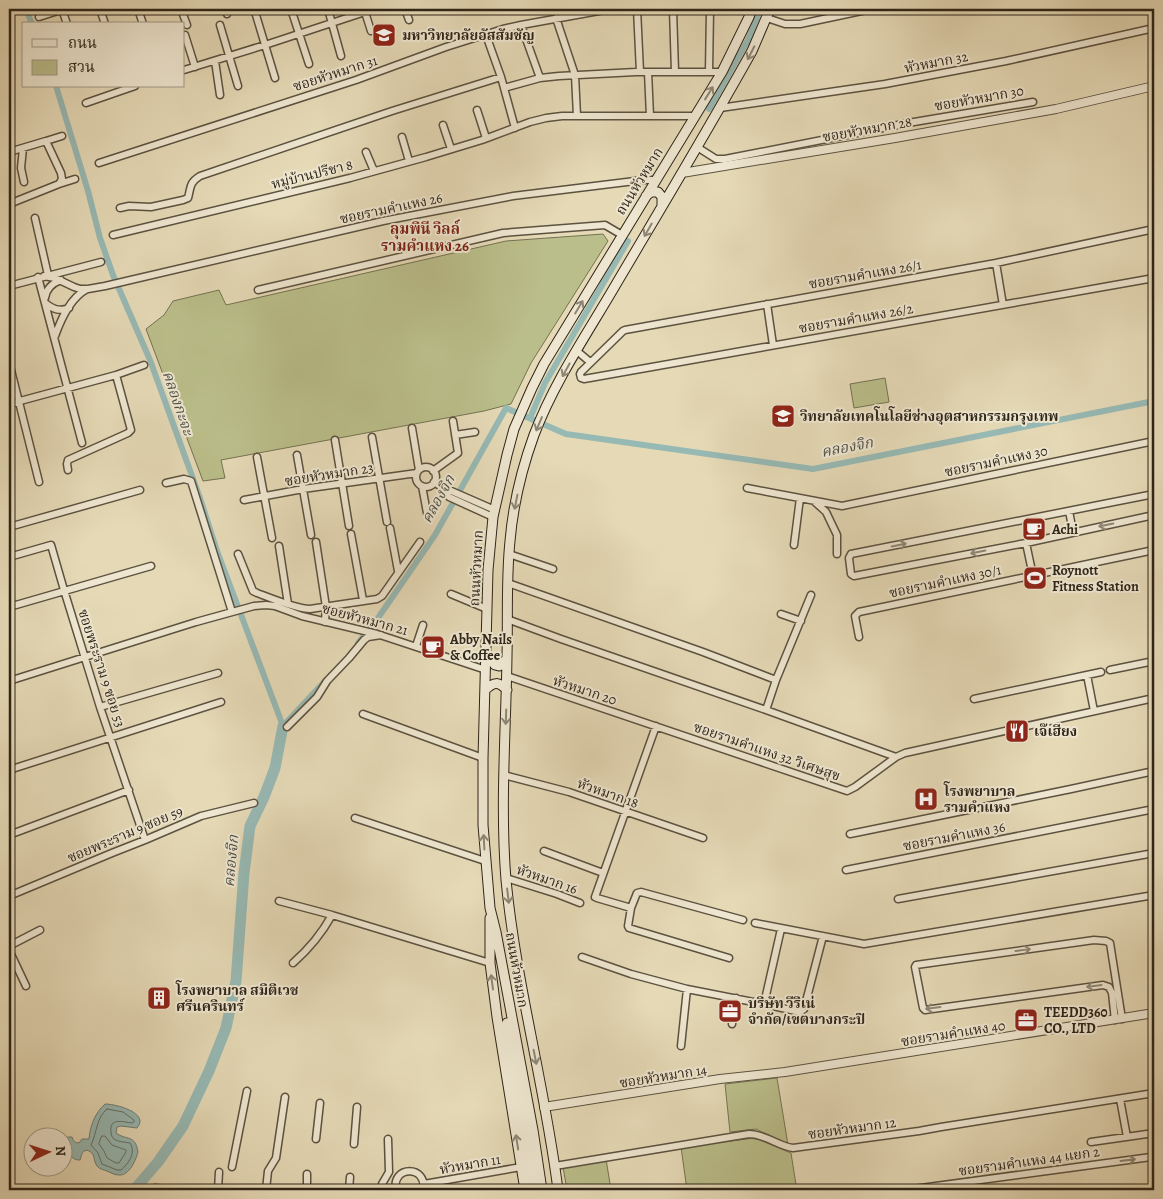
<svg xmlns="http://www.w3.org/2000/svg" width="1163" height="1199" viewBox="0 0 1163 1199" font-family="Alegreya,'Noto Serif Thai',serif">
<rect width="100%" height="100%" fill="#e5d9b6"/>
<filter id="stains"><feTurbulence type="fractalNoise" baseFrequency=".004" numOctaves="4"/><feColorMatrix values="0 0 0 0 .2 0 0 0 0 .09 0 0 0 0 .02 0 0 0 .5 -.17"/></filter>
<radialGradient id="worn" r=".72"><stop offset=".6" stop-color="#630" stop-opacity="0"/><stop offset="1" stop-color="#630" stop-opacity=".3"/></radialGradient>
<!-- green -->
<path fill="#babe8a" stroke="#747252" d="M603,234L608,241L531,363L511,404L484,411L221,460L225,478L203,481L146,329L164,315L173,301L219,290L226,305L506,241Z
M885,378L889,402L854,408L850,384Z
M777,1078L788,1145L756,1129L730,1132L725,1084Z
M755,1138L791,1153L796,1185L760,1190H687L681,1147Z
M606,1159L611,1190H567L563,1167Z"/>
<!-- water -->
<path fill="#97b9b4" stroke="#6d7e76" d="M105,1104C114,1104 139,1110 140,1121C140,1124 139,1125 137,1128L121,1126L117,1127L116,1133C127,1141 135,1134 138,1152C136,1160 129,1176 119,1175C115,1175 111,1173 107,1171C104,1170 99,1169 97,1166C92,1159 97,1154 87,1150C81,1152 82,1154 80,1160C72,1161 67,1151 63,1145L65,1139L68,1137H72C73,1141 75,1143 79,1143L82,1139H89C90,1126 95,1113 105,1104Z"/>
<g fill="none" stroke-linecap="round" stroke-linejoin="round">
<!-- shore -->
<path stroke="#626f66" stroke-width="1" d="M107,1109L123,1112L134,1120V1122L132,1123C123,1122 109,1117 111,1132C111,1135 112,1137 114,1139C118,1142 125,1142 130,1143C136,1153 129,1163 121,1170H117L102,1164L98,1153L91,1145C97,1133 96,1118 107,1109Z
M102,1136H105L112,1145L126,1150V1152L119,1163H116L107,1158L104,1151L99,1144Z"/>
<!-- canal -->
<path stroke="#97b9b4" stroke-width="6" d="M26,9L32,24
M56,86L88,191L100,238L113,275L150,360L200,498L217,551L283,726L325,681
M709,109L748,40L760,9
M530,418L545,383L628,241
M358,643L378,618L435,535L506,408L566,434L813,469L1154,401"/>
<!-- river -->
<path stroke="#97b9b4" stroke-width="11" d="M134,1190L158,1162L183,1126L209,1071L226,1028L236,981L244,873L250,826L264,797L275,768L283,726"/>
<!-- minor casing -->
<g stroke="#5c5240" stroke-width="9">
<path id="minor" d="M62,9L67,24
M100,9L105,24
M138,9L143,24
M181,9L187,25
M225,9L227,14
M291,9L309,64
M328,9L341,56
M405,9L409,20
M637,9L640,72
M673,9L675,72
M365,12L371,31
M256,15L275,78
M39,17L64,9
M556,18L575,75L577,116
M767,18L785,24H800L871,9
M220,25L238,86
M521,25L540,78
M185,35L195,67
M486,35L501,77L515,128
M215,61L220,95
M184,70L265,45L374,9
M648,72L650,116
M709,72L710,9
M504,88L540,78L559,76L636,72H722
M86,103L135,86
M720,108L885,84L1006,61L1154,28
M477,110L486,138
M443,125L451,149
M402,137L409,161
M46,141L62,136
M697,147L716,159H725L908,123L1033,102
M23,148L21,168L24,182
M9,152L46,141L61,173L62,179L59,184L9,204
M366,152L374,171
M99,163L356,80L446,47L503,29L521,25L610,9
M59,184L75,179
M120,208L129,206L151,207L183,200L188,198C191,187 189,183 200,176L392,111L501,77
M35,218L48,275
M1154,229L996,263L625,330L623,331L581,372L580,374L581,378L584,379L1154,278
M113,235L350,178L426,157L482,140L530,122L546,118L562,116H695
M996,263L1003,305
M44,276L55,278L74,287L80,289H88L105,286L383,221L513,196L643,180H656
M38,277L82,443
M9,286L101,262
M258,290L503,233L605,225L622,235
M45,298C46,289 53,283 61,280
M45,303C53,309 59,312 69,308
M767,304L773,345
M55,336C61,319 70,298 87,289
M577,351L590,362
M9,362L39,482
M9,404L116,375L144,365
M412,428L419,470
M455,435L475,432
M372,437L387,522
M335,440L349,526
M297,455L311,535
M257,457L272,538
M416 477a10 10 0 1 1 20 0a10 10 0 1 1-20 0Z
M68,470L67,464L68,460L128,433L131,430L116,375
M433,471L458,453L453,421
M434,482L440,486L495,510
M166,483L184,479L191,481L232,612
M422,486L427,513
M441,487L449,497L493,517
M747,488L842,506L1154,441
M1154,494L851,554L849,558L851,574L854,576L1026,543L1154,515
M244,500L303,489L417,473
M815,502L826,512L837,535V554
M1069,511L1073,532
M9,527L140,490
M390,528L398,571
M351,534L363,600
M316,542L326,607L325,622
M1026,543L1033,576
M794,545L800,498
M279,546L288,604
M238,554L253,591L257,593C271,598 296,609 310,609L377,599L382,596L420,542
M509,554L553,569
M9,557L51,545L64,590L100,707L145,840
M508,583L703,652L776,680
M451,594L487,609
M811,595L776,680L766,710L896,757
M9,607L151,566
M781,614L801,621
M507,619L561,639L766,710
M859,637L855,616L859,612L1154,550
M416,646L423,625
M1110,670L1154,661
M1087,675L1094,711
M507,676L847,791L855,787L896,757L905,753L1154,698
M9,681L196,622L254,606L266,605L275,606L302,616L377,634L486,670
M974,699L1101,672
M100,707L218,673
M363,714L483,758
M656,726L595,897L597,898L631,908L637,893L641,892L743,920
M287,727L317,697L327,681L349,658L364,640L368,637L381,635
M9,770L221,702
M504,775L569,792L703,838
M355,818L485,861
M850,834L1071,789L1154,771
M9,835L129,790
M544,851L603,873
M846,870L1154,809
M506,878L557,894L580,903
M9,896L112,853L145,840L201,816L254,803
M898,899L1154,853
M279,901L332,915L490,963
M631,908L628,926L629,928L729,958
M755,923L864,944L1154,895
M9,946L40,930
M9,950L26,986
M582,957L631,974L687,989L764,1004L800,1012L804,1009L823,936
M293,963C309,949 322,933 332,915
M764,1004L781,929
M1115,1020L1112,993L1109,987L1103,985L925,1010L923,1008L915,967L916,965L1094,940L1106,941L1110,943L1122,1019
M732,1024L736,998
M681,1046L687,989
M1120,1099L1127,1137
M316,1139L320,1103
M1091,1142L1154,1133
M354,1144L357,1107
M555,1166L749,1134C765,1134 778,1146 793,1148L919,1131L941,1127L1154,1093
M232,1167L247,1091
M424,1184L521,1167
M155,1188L174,1190
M218,1190L219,1172
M266,1190L268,1171L276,1158L285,1097
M307,1190V1174
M349,1190L350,1177
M383,1190L382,1184L389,1172L388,1139
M396,1190C391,1165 428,1165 423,1190
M906,1190L1151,1157L1154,1159"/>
</g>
<!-- tertiary casing -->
<g stroke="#5c5240" stroke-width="10">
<path id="tertiary" d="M682,173L895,138L1056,109L1154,86
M544,1107L720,1079L785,1072L1154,1013"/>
</g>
<!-- secondary casing -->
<g stroke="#2e2519" stroke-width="11">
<path id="secondary" d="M646,196L651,192H658L662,197V206
M487,654L495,665L499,666L507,659
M485,690C494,682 498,681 507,690
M490,918V963L497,1017L525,1190
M507,1023L534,1190
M542,1190L533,1130L496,932L490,908L483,825V758L488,570L493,517L507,455L514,429L532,388L544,364L722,72L749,17L752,9
M558,1190C545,1086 516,984 506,880C500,806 506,730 507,656C508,618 506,579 510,541C513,506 522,468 534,435C554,382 587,334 615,286C661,208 708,130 752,51L770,9"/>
</g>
<!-- minor -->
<use href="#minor" stroke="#eee6d0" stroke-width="6"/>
<!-- tertiary -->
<use href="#tertiary" stroke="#eee6d0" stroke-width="8"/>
<!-- secondary -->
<use href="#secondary" stroke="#eee6d0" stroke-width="9"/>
</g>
<!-- one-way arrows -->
<defs><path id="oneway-shaft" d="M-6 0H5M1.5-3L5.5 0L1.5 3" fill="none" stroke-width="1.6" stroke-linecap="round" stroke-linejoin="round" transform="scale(1.25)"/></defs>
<g stroke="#8e8674">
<use href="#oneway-shaft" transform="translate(751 53) rotate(117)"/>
<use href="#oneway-shaft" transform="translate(709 93) rotate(-58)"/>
<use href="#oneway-shaft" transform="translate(648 230) rotate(120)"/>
<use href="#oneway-shaft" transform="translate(579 307) rotate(-59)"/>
<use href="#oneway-shaft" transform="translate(566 370) rotate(119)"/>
<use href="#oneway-shaft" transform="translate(539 424) rotate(113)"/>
<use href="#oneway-shaft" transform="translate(516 502) rotate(101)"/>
<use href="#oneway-shaft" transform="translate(1106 525) rotate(168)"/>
<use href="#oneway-shaft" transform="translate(899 545) rotate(-11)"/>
<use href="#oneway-shaft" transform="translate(978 552) rotate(169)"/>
<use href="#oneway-shaft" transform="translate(506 717) rotate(92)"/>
<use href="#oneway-shaft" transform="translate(484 842) rotate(-93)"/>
<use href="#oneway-shaft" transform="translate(508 896) rotate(83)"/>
<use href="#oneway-shaft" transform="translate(1023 950) rotate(-8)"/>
<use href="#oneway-shaft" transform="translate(492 982) rotate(-98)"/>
<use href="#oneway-shaft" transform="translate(1094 986) rotate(172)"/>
<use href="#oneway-shaft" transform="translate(933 1008) rotate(173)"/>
<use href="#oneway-shaft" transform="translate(535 1057) rotate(79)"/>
<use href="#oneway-shaft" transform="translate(517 1142) rotate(-99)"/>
<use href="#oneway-shaft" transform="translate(1128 1160) rotate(-7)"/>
</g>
<!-- icons -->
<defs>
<g id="university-square" transform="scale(1.25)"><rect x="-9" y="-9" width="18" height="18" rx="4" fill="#8f2418" stroke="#eee6d0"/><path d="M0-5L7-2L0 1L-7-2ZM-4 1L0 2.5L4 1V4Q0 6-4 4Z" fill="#fff"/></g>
<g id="cafe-square" transform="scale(1.25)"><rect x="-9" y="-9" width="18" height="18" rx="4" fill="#8f2418" stroke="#eee6d0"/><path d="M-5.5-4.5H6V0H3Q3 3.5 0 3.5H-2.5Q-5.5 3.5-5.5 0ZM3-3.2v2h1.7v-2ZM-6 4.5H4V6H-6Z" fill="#fff"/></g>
<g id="stadium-square" transform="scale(1.25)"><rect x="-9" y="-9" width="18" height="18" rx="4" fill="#8f2418" stroke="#eee6d0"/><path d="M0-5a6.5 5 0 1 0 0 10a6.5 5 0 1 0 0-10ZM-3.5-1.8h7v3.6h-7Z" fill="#fff"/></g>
<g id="restaurant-square" transform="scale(1.25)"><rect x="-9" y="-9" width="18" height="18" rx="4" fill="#8f2418" stroke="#eee6d0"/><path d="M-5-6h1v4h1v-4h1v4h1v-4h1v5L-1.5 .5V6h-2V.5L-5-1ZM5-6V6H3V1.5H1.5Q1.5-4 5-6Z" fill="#fff"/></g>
<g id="hospital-square" transform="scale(1.25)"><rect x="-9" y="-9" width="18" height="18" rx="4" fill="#8f2418" stroke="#eee6d0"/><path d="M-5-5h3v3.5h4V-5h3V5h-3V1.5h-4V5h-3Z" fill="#fff"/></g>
<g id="building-square" transform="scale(1.25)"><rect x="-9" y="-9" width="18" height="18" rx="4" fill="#8f2418" stroke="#eee6d0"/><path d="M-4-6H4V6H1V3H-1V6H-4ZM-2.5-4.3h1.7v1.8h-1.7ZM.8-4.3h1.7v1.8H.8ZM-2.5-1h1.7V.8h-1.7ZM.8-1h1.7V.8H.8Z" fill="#fff"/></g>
<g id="office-square" transform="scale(1.25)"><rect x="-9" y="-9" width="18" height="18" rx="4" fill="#8f2418" stroke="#eee6d0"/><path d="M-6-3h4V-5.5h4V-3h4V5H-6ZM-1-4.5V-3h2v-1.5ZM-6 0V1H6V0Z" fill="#fff"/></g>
</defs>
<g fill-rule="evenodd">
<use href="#university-square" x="384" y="35"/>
<use href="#university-square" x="783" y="416"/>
<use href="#cafe-square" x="1034" y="529"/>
<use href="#stadium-square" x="1035" y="578"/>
<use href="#cafe-square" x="433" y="647"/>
<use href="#restaurant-square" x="1017" y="731"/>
<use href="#hospital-square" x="926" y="799"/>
<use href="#building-square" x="159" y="998"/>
<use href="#office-square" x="730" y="1011"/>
<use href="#office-square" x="1026" y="1020"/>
</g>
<g text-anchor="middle" stroke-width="4" stroke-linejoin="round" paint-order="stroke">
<!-- poi labels -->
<g font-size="14" font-weight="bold" fill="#2e2519" stroke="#eee6d0" text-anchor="start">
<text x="402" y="40">มหาวิทยาลัยอัสสัมชัญ</text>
<text x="800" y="421">วิทยาลัยเทคโนโลยีช่างอุตสาหกรรมกรุงเทพ</text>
<text x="1052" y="534">Achi</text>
<text x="1052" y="575">Roynott<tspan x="1052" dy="16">Fitness Station</tspan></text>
<text x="450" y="644">Abby Nails<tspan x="450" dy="16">&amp; Coffee</tspan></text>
<text x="1034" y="736">เจ๊เฮียง</text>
<text x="944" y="796">โรงพยาบาล<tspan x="944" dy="16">รามคำแหง</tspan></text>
<text x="176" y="995">โรงพยาบาล สมิติเวช<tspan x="176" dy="16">ศรีนครินทร์</tspan></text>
<text x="748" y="1008">บริษัท วีริเน่<tspan x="748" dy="16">จำกัด/เขตบางกระปิ</tspan></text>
<text x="1044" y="1017">TEEDD360<tspan x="1044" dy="16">CO., LTD</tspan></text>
</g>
<!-- street labels -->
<g font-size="14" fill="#2e2519" stroke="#eee6d0">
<text transform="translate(936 62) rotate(-11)" y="5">หัวหมาก 32</text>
<text transform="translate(335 73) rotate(-18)" y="5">ซอยหัวหมาก 31</text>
<text transform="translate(979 98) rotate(-10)" y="5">ซอยหัวหมาก 30</text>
<text transform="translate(867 129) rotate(-10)" y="5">ซอยหัวหมาก 28</text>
<text transform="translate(312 174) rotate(-14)" y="5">หมู่บ้านปรีชา 8</text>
<text transform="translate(639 181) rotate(-58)" y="5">ถนนหัวหมาก</text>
<text transform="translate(391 208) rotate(-12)" y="5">ซอยรามคำแหง 26</text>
<text transform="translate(865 274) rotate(-10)" y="5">ซอยรามคำแหง 26/1</text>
<text transform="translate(856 318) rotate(-10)" y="5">ซอยรามคำแหง 26/2</text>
<text transform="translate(996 461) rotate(-12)" y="5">ซอยรามคำแหง 30</text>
<text transform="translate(329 474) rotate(-9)" y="5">ซอยหัวหมาก 23</text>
<text transform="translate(476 568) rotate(-87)" y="5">ถนนหัวหมาก</text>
<text transform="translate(945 581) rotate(-12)" y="5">ซอยรามคำแหง 30/1</text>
<text transform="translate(365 619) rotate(15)" y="5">ซอยหัวหมาก 21</text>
<text transform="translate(102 668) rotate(72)" y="5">ซอยพระราม 9 ซอย 53</text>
<text transform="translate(585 690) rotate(18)" y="5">หัวหมาก 20</text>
<text transform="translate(767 751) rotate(19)" y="5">ซอยรามคำแหง 32 วิเศษสุข</text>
<text transform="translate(608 793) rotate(19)" y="5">หัวหมาก 18</text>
<text transform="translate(125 834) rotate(-23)" y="5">ซอยพระราม 9 ซอย 59</text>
<text transform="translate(954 836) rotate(-11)" y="5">ซอยรามคำแหง 36</text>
<text transform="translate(547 879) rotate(19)" y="5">หัวหมาก 16</text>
<text transform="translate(517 970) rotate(80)" y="5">ถนนหัวหมาก</text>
<text transform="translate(953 1033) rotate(-9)" y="5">ซอยรามคำแหง 40</text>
<text transform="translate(663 1076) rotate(-9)" y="5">ซอยหัวหมาก 14</text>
<text transform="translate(852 1128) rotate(-8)" y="5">ซอยหัวหมาก 12</text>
<text transform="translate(1029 1161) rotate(-8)" y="5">ซอยรามคำแหง 44 แยก 2</text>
<text transform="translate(470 1164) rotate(-10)" y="5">หัวหมาก 11</text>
</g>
<!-- neighbourhood labels -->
<g font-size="15" font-weight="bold" fill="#7a1f14" stroke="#eee6d0">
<text x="425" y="234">ลุมพินี วิลล์<tspan x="425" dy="17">รามคำแหง 26</tspan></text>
</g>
<!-- water labels -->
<g font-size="15" font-style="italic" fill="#4e5148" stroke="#eee6d0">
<text transform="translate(178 403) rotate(71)" y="5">คลองกะจะ</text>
<text transform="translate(847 447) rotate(-11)" y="5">คลองจิก</text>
<text transform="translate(438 499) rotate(-61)" y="5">คลองจิก</text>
<text transform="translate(231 861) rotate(-85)" y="5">คลองจิก</text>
</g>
</g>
<!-- margin -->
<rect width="1163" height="1199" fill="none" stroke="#e5d9b6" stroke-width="30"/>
<rect x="10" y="10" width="1143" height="1179" fill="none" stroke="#2e2519" stroke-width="2.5"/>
<rect x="15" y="15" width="1133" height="1169" fill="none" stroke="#2e2519"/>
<!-- legend -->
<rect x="22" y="22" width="162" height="65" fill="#eee6d0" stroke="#a19987"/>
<rect x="32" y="39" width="25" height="8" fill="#eee6d0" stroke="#a19987"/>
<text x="68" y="48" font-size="15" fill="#2e2519">ถนน</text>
<rect x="32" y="60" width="25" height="15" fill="#babe8a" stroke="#a19987"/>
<text x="68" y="72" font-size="15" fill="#2e2519">สวน</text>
<!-- north arrow -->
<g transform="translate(48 1152) rotate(86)"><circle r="24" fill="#eee6d0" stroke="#a19987"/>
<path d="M0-4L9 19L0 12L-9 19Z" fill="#8f2418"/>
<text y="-8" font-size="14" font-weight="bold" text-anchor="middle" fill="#2e2519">N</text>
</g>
<rect width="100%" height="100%" filter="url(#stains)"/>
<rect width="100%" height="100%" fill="url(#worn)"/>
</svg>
